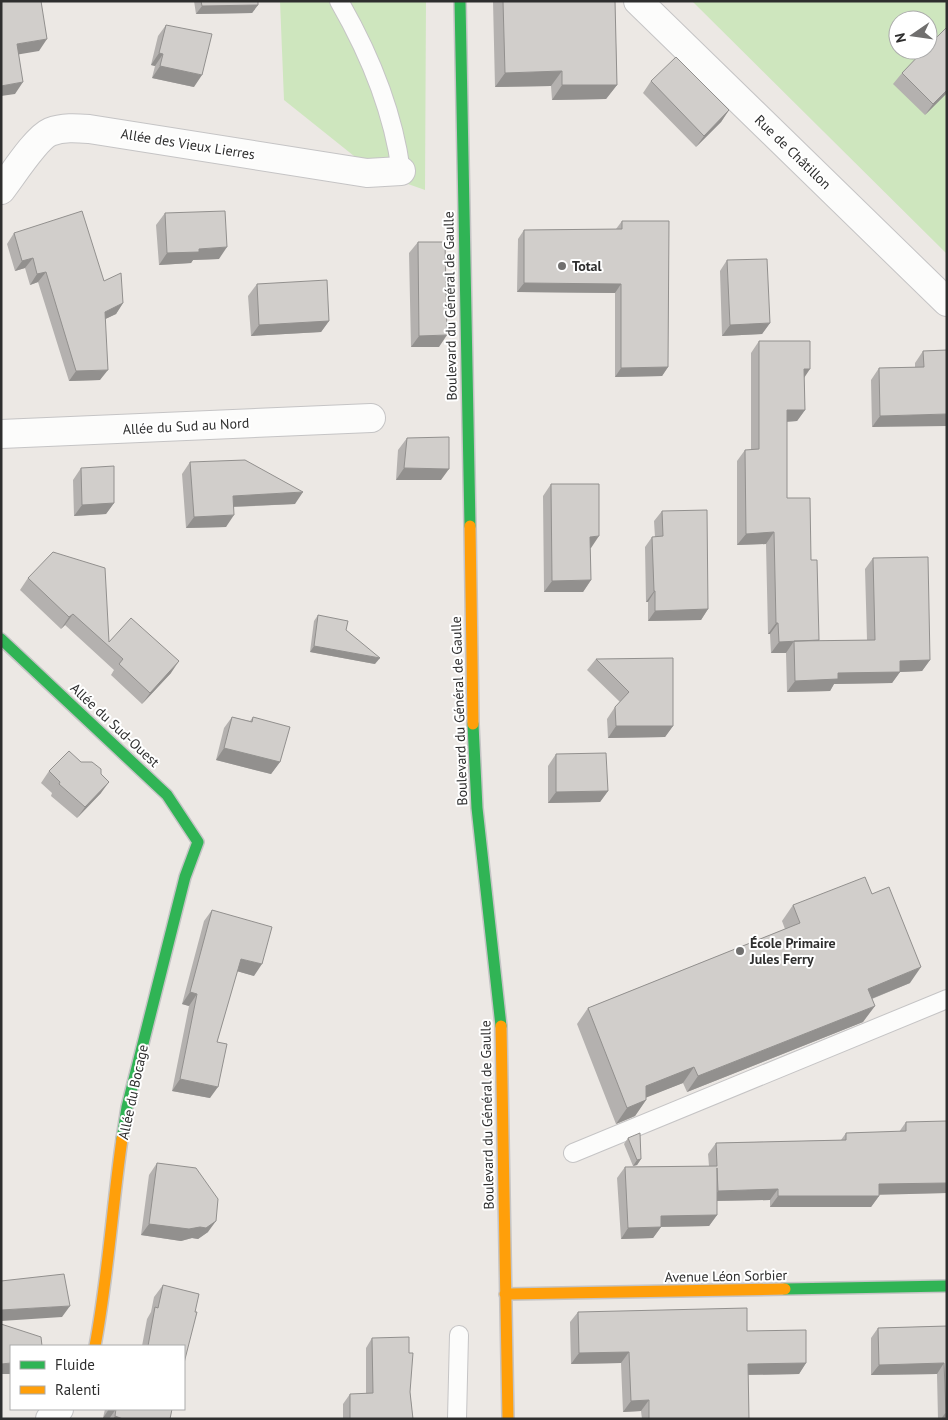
<svg xmlns="http://www.w3.org/2000/svg" width="948" height="1420" viewBox="0 0 948 1420" font-family="'PT Sans',sans-serif">
<rect width="100%" height="100%" fill="#ece8e4"/>
<!-- green -->
<path fill="#cee6be" fill-rule="evenodd" d="M280,1H426L425,190L374,172L284,100Z
M692,1H947V254ZM898,20H928V50H898Z"/>
<g fill="none" stroke-linecap="round" stroke-linejoin="round">
<!-- lane casing -->
<g stroke="#c5c4c5" stroke-width="20">
<path id="lane" d="M339,1C369,53 393,111 401,171
M573,1153L947,999
M457,1419L459,1335"/>
</g>
<!-- street casing -->
<g stroke="#c5c4c5" stroke-width="30">
<path id="street" d="M638,1L947,302
M1,190C12,176 36,138 50,132C63,127 76,128 89,129L367,173L401,171
M1,434L371,418
M50,1419L59,1409"/>
</g>
<!-- fast casing -->
<g stroke="#c5c4c5" stroke-width="14">
<path id="fast" d="M460,1L470,526
M1,639L167,795L198,842L185,877L127,1107L122,1139
M473,724L477,808L501,1026
M785,1289L947,1286"/>
</g>
<!-- slow casing -->
<g stroke="#c5c4c5" stroke-width="14">
<path id="slow" d="M470,526L473,724
M501,1026L508,1419
M505,1294L785,1289
M95,1346C108,1278 112,1208 122,1139"/>
</g>
<!-- lane -->
<use href="#lane" stroke="#fcfcfb" stroke-width="18"/>
<!-- street -->
<use href="#street" stroke="#fcfcfb" stroke-width="28"/>
<!-- fast -->
<use href="#fast" stroke="#30b455" stroke-width="11"/>
<!-- slow -->
<use href="#slow" stroke="#ff9f0a" stroke-width="11"/>
</g>
<!-- wall -->
<path fill="#b4b1af" d="M194,1H258V5L252,13L196,14Z
M493,1H615L617,85L606,99L552,100L551,86L495,87Z
M166,25L194,87L152,78L155,66L151,65L158,36Z
M902,73L947,93L925,115L893,84Z
M651,81L729,110L721,122L696,147L643,93Z
M165,213L219,259L193,260L191,263L159,265L156,225Z
M622,221L668,367L662,376L615,377V293L517,292L518,239L524,230L616,229Z
M14,233L104,281L123,303L116,314L105,319L100,380L69,381L38,282L30,285L25,268L15,271L7,244Z
M418,242L439,347H411L409,253Z
M727,260L770,323L762,334L722,336L720,271Z
M257,284L329,321L321,332L251,336L248,296Z
M759,341L804,378L805,410L797,421L787,422V498L811,560L819,641L867,640L865,569L873,558L930,660L922,671L900,672L892,683L834,684L830,691L787,692L786,653H771L770,634H768L766,544L737,545V461L745,450H751V353Z
M947,350L872,427L871,380L879,368L915,367V363L923,351Z
M407,438L441,480H396L398,450Z
M190,462L295,504L233,507L226,527L186,528L182,474Z
M81,468L114,503L106,514L74,516L73,480Z
M551,484L591,548H590L591,580L583,592H544L543,496Z
M662,511L708,609L701,620L648,621V602H646L645,547L652,537H655L654,521Z
M28,578L109,642L171,673L142,704L111,675L114,670L65,625L61,629L20,590Z
M318,615L346,630L375,664L310,652L314,621Z
M596,659L673,726L665,737L608,738L607,719L615,707L620,702L587,670Z
M232,717L250,721L253,717L280,762L271,774L216,760L224,728Z
M556,754L608,791L600,802L548,803V766Z
M49,771L101,793L77,818L51,796L52,793L41,783Z
M793,905L910,983L872,999L863,1022L687,1092L683,1083L646,1097V1100L635,1116L616,1124L577,1024L588,1008L785,929L782,921Z
M212,910L254,976L237,971L217,1042L210,1098L172,1091L189,1006L182,1004L204,921Z
M906,1122L947,1193L879,1194V1196L871,1207H770V1200L717,1201V1215L709,1226L661,1227L653,1238L621,1239L617,1178L625,1167L709,1166L708,1154L716,1143L841,1140L846,1133L899,1132Z
M628,1138L641,1159L637,1165L633,1166L624,1144Z
M157,1163L208,1232L198,1239L192,1238L181,1241L141,1235L149,1175Z
M163,1285L184,1346H142L147,1319L151,1312L154,1297Z
M578,1312L747,1331L806,1363L799,1374L748,1375L749,1419H642L641,1411L623,1412L621,1363L571,1364L570,1322Z
M947,1326V1419H938L937,1374L871,1375V1338L878,1328Z
M372,1338L410,1392L413,1419H343V1404L350,1394H366V1348Z
M105,1409H172L170,1419H107L103,1418Z"/>
<!-- shaded-wall -->
<path fill="#92908e" d="M258,5L252,13L196,14L202,6Z
M47,39L39,51L9,56L17,44Z
M159,53L163,54L155,66L151,65Z
M160,66L202,75L194,87L152,78Z
M562,71L551,86L495,87L505,73Z
M23,82L15,94L1,96V86Z
M562,85H617L606,99L552,100Z
M947,90V93L925,115L933,104Z
M729,110L721,122L696,147L704,136Z
M227,247L219,259L193,260L191,263L159,265L167,253L199,249Z
M33,258L25,268L15,271L22,261Z
M46,272L38,282L30,285L37,274Z
M524,283L621,284L615,293L517,292Z
M123,303L116,314L97,323L105,312Z
M329,321L321,332L251,336L259,325Z
M770,323L762,334L722,336L730,325Z
M447,335L439,347H411L419,336Z
M668,367L662,376L615,377L621,368Z
M804,369H810L802,381Z
M108,370L100,380L69,381L76,371Z
M787,410H805L797,421L778,422Z
M947,414V426L872,427L880,416Z
M404,468L449,469L441,480H396Z
M303,492L295,504L225,507L233,496Z
M114,503L106,514L74,516L82,505Z
M234,515L226,527L186,528L194,517Z
M774,532L766,544L737,545L746,534Z
M599,536L591,548H582L590,537Z
M591,580L583,592H544L552,581Z
M654,591H655L648,602H646Z
M708,609L701,620L648,621L655,611Z
M73,614L65,625L61,629L69,617Z
M776,623H778L770,634H768Z
M819,640L794,641L786,653H771L779,642Z
M314,646L380,658L375,664L310,652Z
M930,660L922,671L900,672L892,683L834,684L830,691L787,692L795,681L900,661Z
M179,661L171,673L142,704L150,693Z
M616,726H673L665,737L608,738Z
M224,748L280,762L271,774L216,760Z
M109,782L101,793L77,818L85,807Z
M608,791L600,802L548,803L556,792Z
M241,959L262,964L254,976L233,970Z
M921,967L910,983L856,1005L868,989Z
M190,992L197,994L189,1006L182,1004Z
M875,1006L863,1022L687,1092L698,1076Z
M694,1067L683,1083L635,1102L646,1086Z
M180,1079L218,1087L210,1098L172,1091Z
M646,1100L635,1116L616,1124L627,1108Z
M641,1159L637,1165L633,1166L637,1160Z
M947,1183V1193L872,1195L879,1184Z
M778,1189L770,1200L710,1201L718,1191Z
M778,1196H879L871,1207H770Z
M717,1215L709,1226L653,1227L661,1216Z
M216,1221L208,1232L198,1239L192,1238L181,1241L141,1235L149,1224Z
M661,1227L653,1238L621,1239L628,1228Z
M70,1306L62,1317L1,1321V1310Z
M629,1352L621,1363L571,1364L579,1353Z
M11,1363V1374H1V1364Z
M806,1363L799,1374L740,1375L748,1364Z
M944,1363L937,1374L871,1375L879,1365Z
M649,1400L641,1411L623,1412L631,1401Z
M109,1409H116L109,1419L103,1418Z
M946,1412H947V1419H941Z
M115,1416L123,1419H113Z"/>
<!-- building -->
<path fill="#d1cecb" stroke="#92908e" d="M1,1H41L47,39L17,44L23,82L1,86Z
M201,1H258V5L202,6Z
M503,1H615L617,85H562V71L505,73Z
M166,25L212,34L202,75L160,66L163,54L159,53Z
M947,27V90L933,104L902,73L924,50H928V46Z
M676,57L729,110L704,136L651,81Z
M82,211L104,281L121,273L123,303L105,312L108,370L76,371L46,272L37,274L33,258L22,261L14,233Z
M225,211L227,247L199,249V252L167,253L165,213Z
M622,221H669L668,367L621,368V284L524,283V230L622,229Z
M418,242H445L447,335L419,336Z
M767,259L770,323L730,325L727,260Z
M327,280L329,321L259,325L257,284Z
M759,341H810V369H804L805,410H787V498H810L811,560H817L819,640L779,642L778,623H776L774,532L746,534L745,450L759,449Z
M947,350V414L880,416L879,368L924,367L923,351Z
M449,437V469L404,468L407,438Z
M245,460L303,492L233,496L234,515L194,517L190,462Z
M114,466V503L82,505L81,468Z
M551,484H599V536L590,537L591,580L552,581Z
M707,510L708,609L655,611V591H654L652,537L663,536L662,511Z
M53,552L105,568L109,642L131,618L179,661L150,693L119,664L123,659L73,614L69,617L28,578Z
M928,557L930,660L900,661V672L838,673V679L795,681L794,641L875,640L873,558Z
M318,615L348,621L346,630L380,658L314,646Z
M673,658V726H616L615,707L629,692L596,659Z
M232,717L252,722L253,717L290,727L280,762L224,748Z
M69,751L81,762H92L101,769V774L109,782L85,807L59,784L60,782L49,771Z
M606,753L608,791L556,792V754Z
M865,877L872,894L889,887L921,967L868,989L875,1006L698,1076L694,1067L646,1086V1100L627,1108L588,1008L800,923L793,905Z
M212,910L272,927L262,964L241,959L217,1042L227,1044L218,1087L180,1079L197,994L190,992Z
M947,1121V1183L879,1184V1196H778V1189L718,1191L717,1168V1215L661,1216V1227L628,1228L625,1167L717,1166L716,1143L846,1140V1133L906,1131V1122Z
M640,1133L641,1159L637,1160L628,1138Z
M157,1163L196,1168L218,1199L216,1221L206,1228L200,1227L189,1229L149,1224Z
M64,1274L70,1306L1,1310V1281Z
M163,1285L199,1294L195,1312H197L184,1363V1346H148L155,1307L158,1308Z
M747,1308V1331L806,1330V1363L748,1364L749,1419H649V1400L631,1401L629,1352L579,1353L578,1312Z
M1,1324L41,1337L42,1346H11V1363L1,1364Z
M947,1326V1412H946L944,1363L879,1365L878,1328Z
M409,1337V1353H413L410,1392L413,1419H350V1394L373,1393L372,1338Z
M116,1409H172L170,1419H123L115,1416Z"/>
<!-- markers -->
<g fill="#706f6e" stroke="#fff" stroke-width="2">
<circle cx="562" cy="266" r="5"/>
<circle cx="740" cy="951" r="5"/>
</g>
<g text-anchor="middle" stroke-width="4" stroke-linejoin="round" paint-order="stroke">
<!-- street labels -->
<g font-size="14" fill="#2e2e2e" stroke="#fff">
<text transform="translate(188 144) rotate(9)" y="5">Allée des Vieux Lierres</text>
<text transform="translate(793 152) rotate(44)" y="5">Rue de Châtillon</text>
<text transform="translate(450 306) rotate(-91)" y="5">Boulevard du Général de Gaulle</text>
<text transform="translate(186 426) rotate(-3)" y="5">Allée du Sud au Nord</text>
<text transform="translate(459 711) rotate(-92)" y="5">Boulevard du Général de Gaulle</text>
<text transform="translate(115 725) rotate(43)" y="5">Allée du Sud-Ouest</text>
<text transform="translate(133 1092) rotate(-78)" y="5">Allée du Bocage</text>
<text transform="translate(487 1115) rotate(-91)" y="5">Boulevard du Général de Gaulle</text>
<text transform="translate(726 1276) rotate(-1)" y="5">Avenue Léon Sorbier</text>
</g>
<!-- poi labels -->
<g font-size="14" font-weight="bold" fill="#2e2e2e" stroke="#fff" text-anchor="start">
<text x="572" y="271">Total</text>
<text x="750" y="948">École Primaire<tspan x="750" dy="16">Jules Ferry</tspan></text>
</g>
</g>
<!-- border -->
<rect width="948" height="1420" fill="none" stroke="#2e2e2e" stroke-width="5"/>
<!-- legend -->
<rect x="10" y="1345" width="175" height="65" fill="#ffffff" stroke="#ababab"/>
<rect x="20" y="1361" width="25" height="8" fill="#30b455" stroke="#ababab"/>
<text x="55" y="1370" font-size="15" fill="#2e2e2e">Fluide</text>
<rect x="20" y="1386" width="25" height="8" fill="#ff9f0a" stroke="#ababab"/>
<text x="55" y="1395" font-size="15" fill="#2e2e2e">Ralenti</text>
<!-- north arrow -->
<g transform="translate(913 35) rotate(257)"><circle r="24" fill="#ffffff" stroke="#ababab"/>
<path d="M0-4L9 19L0 12L-9 19Z" fill="#706f6e"/>
<text y="-8" font-size="14" font-weight="bold" text-anchor="middle" fill="#2e2e2e">N</text>
</g>
</svg>
